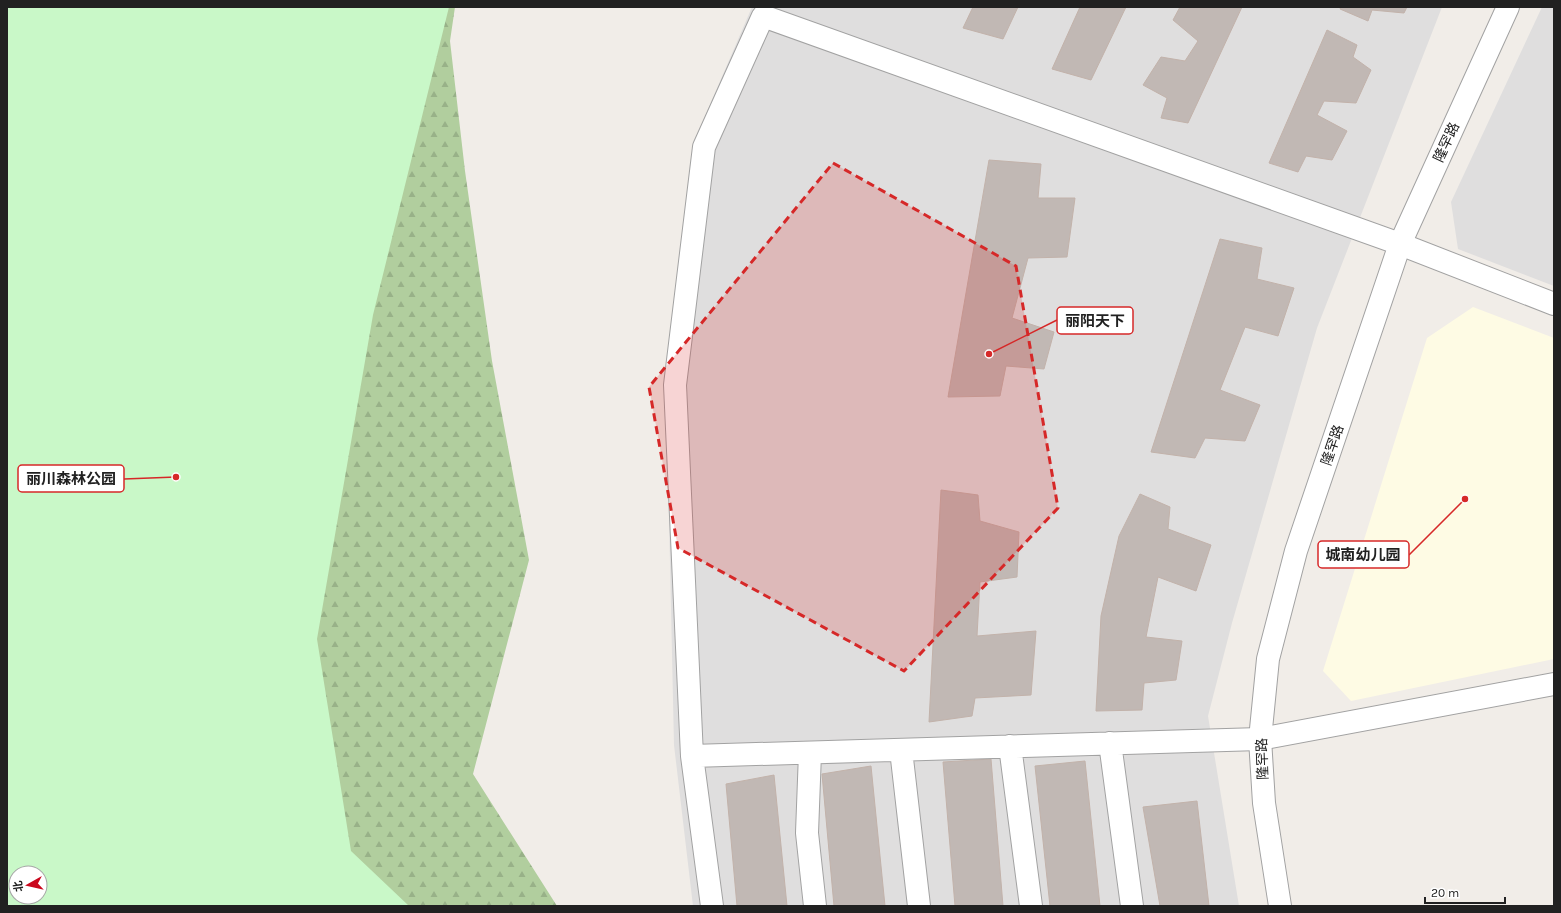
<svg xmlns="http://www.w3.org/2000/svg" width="1561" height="913" viewBox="0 0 1561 913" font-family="Karla,'Noto Sans SC',sans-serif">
<defs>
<pattern id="forest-firs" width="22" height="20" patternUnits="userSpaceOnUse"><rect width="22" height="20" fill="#b1ce9e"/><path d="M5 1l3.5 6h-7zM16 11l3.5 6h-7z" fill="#98b188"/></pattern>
</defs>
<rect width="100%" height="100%" fill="#f1ede8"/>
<!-- residential -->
<path fill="#dfdede" d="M752,7H1442L1317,328L1232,623L1208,716L1239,906H693L674,745L666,380L696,137Z
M1542,7H1554V286L1458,249L1451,202Z"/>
<!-- education -->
<path fill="#fefbe4" d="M1473,307L1554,338V659L1351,701L1323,671L1427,338Z"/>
<!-- forest -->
<path fill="url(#forest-firs)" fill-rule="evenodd" d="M7,7H455L450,41L465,171L492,361L529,560L473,774L557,906H7ZM16,873H40V897H16Z"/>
<!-- park -->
<path fill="#c9f8c8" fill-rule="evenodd" d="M7,7H449L373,315L317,639L351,851L409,906H7ZM16,873H40V897H16Z"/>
<!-- building -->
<path fill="#c1b8b4" stroke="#c2b2aa" d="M973,7H1018L1003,39L963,28Z
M1080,7H1126L1091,80L1052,69Z
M1180,7H1242L1188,123L1161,118L1167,98L1143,85L1161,57L1185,61L1198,41L1173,20Z
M1341,7H1407L1404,13L1372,10L1368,21L1340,9Z
M1327,30L1357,45L1353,57L1371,70L1356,103L1324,101L1317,115L1347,131L1332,160L1306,156L1298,172L1269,163Z
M989,160L1041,164L1038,198H1075L1067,257L1028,258L1012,318L1054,332L1044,369L1006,366L1000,396L948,397Z
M1220,239L1262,248L1257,279L1294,288L1278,336L1245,327L1220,390L1260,405L1245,441L1205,438L1195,458L1151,452Z
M941,490L978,495L980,521L1019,532L1017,577L980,582L977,636L1036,631L1031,695L975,698L972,716L929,722Z
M1140,494L1170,507L1168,529L1211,545L1196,591L1158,577L1146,637L1182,641L1176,680L1144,683L1142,710L1096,711L1101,616L1119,536Z
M991,759L1003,906H955L943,762Z
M1085,761L1100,906H1050L1035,766Z
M871,766L885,906H834L822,774Z
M774,775L787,906H737L726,784Z
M1197,801L1209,906H1160L1143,807Z"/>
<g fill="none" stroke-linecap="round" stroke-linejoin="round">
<!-- minor casing -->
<g stroke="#a2a2a2" stroke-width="24">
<path id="minor" d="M1110,743L1132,906
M1010,746L1031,906
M901,750L919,906
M810,753L807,833L815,906
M692,756L1260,739L1554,684
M712,906L692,756L675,385L704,147L763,16L1400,244L1554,304"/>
</g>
<!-- tertiary casing -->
<g stroke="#a2a2a2" stroke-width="24">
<path id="tertiary" d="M1280,906L1264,803L1260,739L1268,659L1296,551L1400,244L1508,7"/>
</g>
<!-- minor -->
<use href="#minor" stroke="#fff" stroke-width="22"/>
<!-- tertiary -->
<use href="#tertiary" stroke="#fff" stroke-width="22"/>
</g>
<!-- marked area -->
<path fill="#d62828" fill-opacity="0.2" stroke="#d62828" stroke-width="3" stroke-dasharray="8 5" stroke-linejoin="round" d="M833,163L1016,266L1058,508L904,671L678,548L649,387Z"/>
<g text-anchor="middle" stroke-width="3" stroke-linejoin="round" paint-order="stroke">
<!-- street labels -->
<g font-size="14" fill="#212121" stroke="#fff">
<text transform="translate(1446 142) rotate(-65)" y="5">隆罕路</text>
<text transform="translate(1332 445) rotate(-71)" y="5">隆罕路</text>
<text transform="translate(1262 759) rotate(-92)" y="5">隆罕路</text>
</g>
</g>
<!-- callouts -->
<path fill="none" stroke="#d62828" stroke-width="1.5" d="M989 354L1057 320M176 477L124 479M1465 499L1409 555"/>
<g fill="#d62828" stroke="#fff" stroke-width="1.5">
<circle cx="989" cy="354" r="4"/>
<circle cx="176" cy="477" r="4"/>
<circle cx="1465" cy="499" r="4"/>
</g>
<g fill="#fff" stroke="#d62828" stroke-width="1.5">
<rect x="1057" y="307" width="76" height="27" rx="4"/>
<rect x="18" y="465" width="106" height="27" rx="4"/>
<rect x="1318" y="541" width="91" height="27" rx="4"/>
</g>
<g font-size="15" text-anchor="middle" font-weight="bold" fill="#212121">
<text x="1095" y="326">丽阳天下</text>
<text x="71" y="484">丽川森林公园</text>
<text x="1363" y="560">城南幼儿园</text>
</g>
<!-- border -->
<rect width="1561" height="913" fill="none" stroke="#212121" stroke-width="16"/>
<!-- north arrow -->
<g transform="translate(28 885) rotate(262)"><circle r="19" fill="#ffffff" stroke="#a6a6a6"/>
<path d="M0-3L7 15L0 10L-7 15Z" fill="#ca071c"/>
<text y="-6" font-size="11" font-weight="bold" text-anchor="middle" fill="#212121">北</text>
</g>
<!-- scale -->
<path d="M1425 897v6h80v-6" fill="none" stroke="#212121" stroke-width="2"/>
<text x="1431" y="897" font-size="12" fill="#212121" stroke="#ffffff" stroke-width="3" paint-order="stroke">20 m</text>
</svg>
